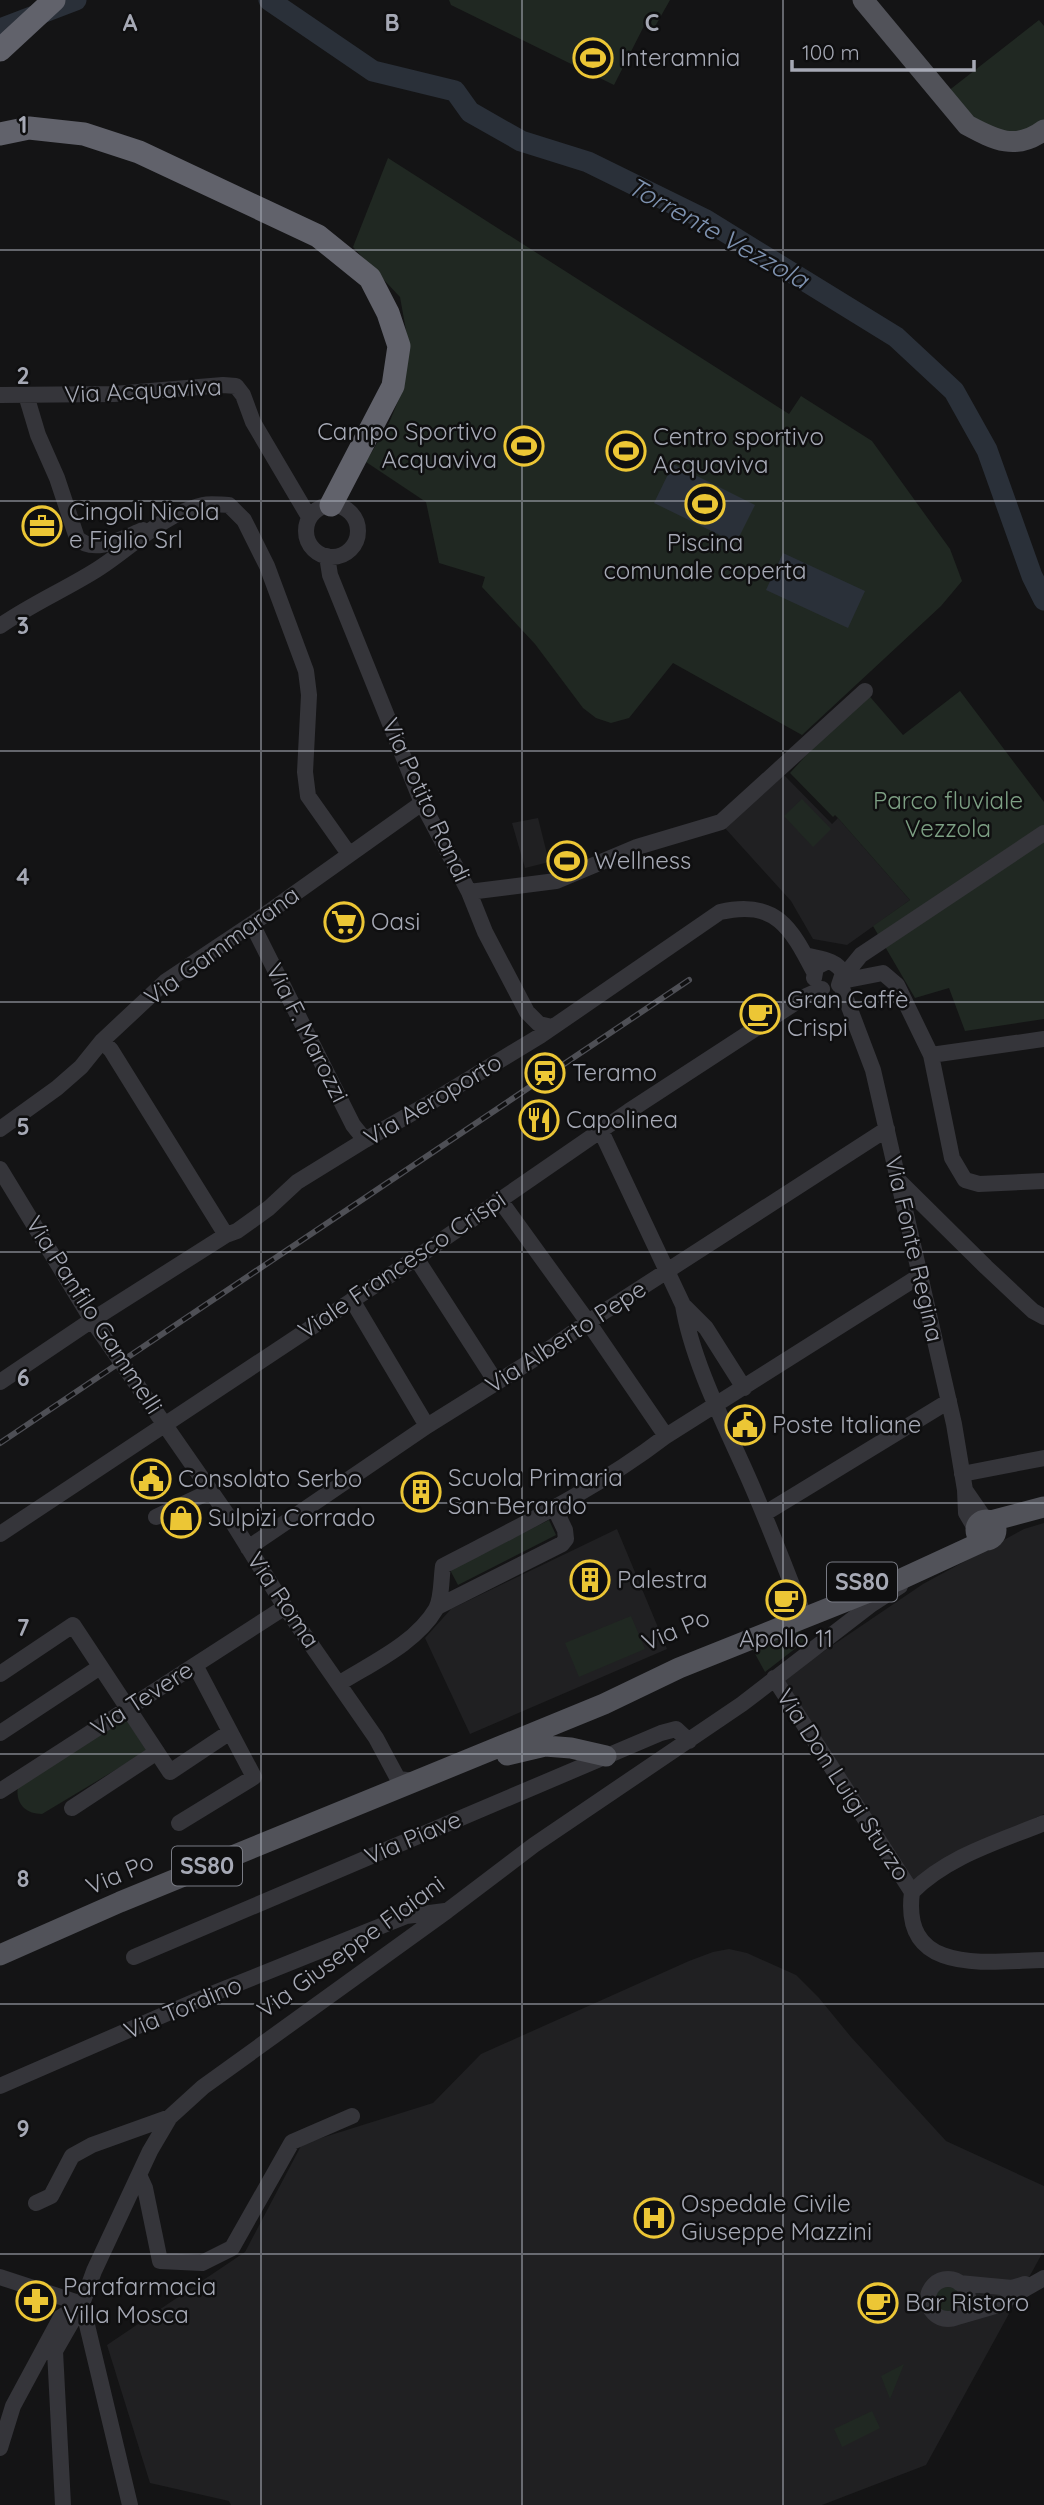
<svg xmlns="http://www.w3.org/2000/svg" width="1044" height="2505" viewBox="0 0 1044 2505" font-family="Quicksand,sans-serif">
<rect width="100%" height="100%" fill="#141415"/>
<!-- built -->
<path fill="#202022" d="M784,775L832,824L838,818L910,900L847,945L813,939L791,901L724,827Z
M538,818L549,862L525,868L512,823Z
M1044,1523V1814L957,1853L912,1883L783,1679L923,1584L1024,1529Z
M617,1529L667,1649L470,1734L425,1638L451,1609Z
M729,1949L747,1953L796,1975L819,1998L851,2037L946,2141L1044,2186V2250L926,2465L822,2505H231L229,2501L150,2483L107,2345L245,2252L302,2144L433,2103L481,2054L689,1961L713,1952Z"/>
<!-- green -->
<path fill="#202822" d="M449,0H670L653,30L644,26L614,85L451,5Z
M1039,20L1044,26V130L1000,141L943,95Z
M388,158L789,414L801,396L872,441L950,549L962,581L941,606L802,735L673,663L629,718L611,723L596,718L583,708L535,644L482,587L485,577L439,563L426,502L366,462L389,423L404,387L409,347L400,297L353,247Z
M865,691L903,735L960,691L1044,802V1019L965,1031L949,988L915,998L873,926L910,900L838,818L835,815L833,817L790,773Z
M802,799L831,829L813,847L784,816Z
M549,1520L556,1535L458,1585L450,1570Z
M631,1616L645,1649L579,1677L565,1643Z
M801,1630L805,1641L765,1672L753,1650Z
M125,1717L147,1751L42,1814C25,1814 15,1803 18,1786Z
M935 2300a13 13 0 1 1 26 0a13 13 0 1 1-26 0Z
M904,2364L890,2399L881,2376Z
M872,2411L880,2428L842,2447L834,2429Z"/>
<!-- water -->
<path fill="#2a3039" d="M673,464L755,505L736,543L654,503Z
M783,553L865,591L848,628L766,590Z"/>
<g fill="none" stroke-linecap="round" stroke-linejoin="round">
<!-- river -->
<path stroke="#2a3039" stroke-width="21" d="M269,0L373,71L455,91L470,112L521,141L588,162L706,220L896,337L954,391L987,450L1032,576L1044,600
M0,29L76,0"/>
<!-- minor -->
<path stroke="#35353a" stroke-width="16" d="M0,395L114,394L223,385L236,386L243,395L253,422L309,517
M26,395L38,435L57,478L77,538C94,555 123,538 143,530
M306 531a26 26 0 1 1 52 0a26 26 0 1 1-52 0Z
M327,556L330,575L422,803L469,892L485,932L527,1012L539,1024L552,1027
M0,626C30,605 62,591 93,572C130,550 159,515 203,505C211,503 221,505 229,505L244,520L267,566L306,671L309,695L305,772L308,796L349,854
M469,892L556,881L637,847L721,822L865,691
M252,924L353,1125L365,1140
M805,955C819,959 836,959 843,973L839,985
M843,977L861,955L1044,833
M814,978L816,967L828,961
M842,981L883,973L897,985L931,1055L952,1158L965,1180L979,1184L1044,1181
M840,983L873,1070L954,1424L965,1490L966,1513L975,1528
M102,1041L111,1050L226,1235
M931,1055L1044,1039
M0,1129L57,1088L81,1067L102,1041L165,982L252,924L422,803
M601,1131L683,1305C692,1361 725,1425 748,1477C767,1520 784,1564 801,1608
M0,1169L92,1320L233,1523L285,1607L376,1738L398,1779L415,1781
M899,1181L986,1267L1033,1311L1044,1317
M499,1199L588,1322L666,1436
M416,1258L496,1382
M352,1300L427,1426
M683,1305L706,1328L744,1388
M0,1382L92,1320L226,1235L237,1231L269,1208L297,1182L365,1140L428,1104L540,1036L720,912C776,899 791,928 814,972
M962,1474L1044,1458
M965,1490L985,1519
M764,1514L949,1401
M156,1517L211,1491
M0,1534L416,1258L629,1111L804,997L822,989
M248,1548L427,1426L539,1356L588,1322L887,1129
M437,1607L562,1544L566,1539L565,1530L555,1509
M0,1674L73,1625L170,1772L230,1732
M774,1678L912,1892
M340,1683C372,1663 416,1643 436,1609C442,1598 441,1579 443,1566C520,1526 597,1489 666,1436L921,1275
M0,1733L100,1667
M0,1791L285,1607
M72,1808L157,1752
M179,1823L254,1777L195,1665
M912,1892C901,1977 988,1961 1044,1960
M912,1892C948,1856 998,1842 1044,1823
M134,1957L661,1733L676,1729L689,1741
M0,2086L207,1996L406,1916L445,1911
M140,2177L145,2188L160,2261L202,2263L232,2248L292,2142L352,2116
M36,2203L51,2196L72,2156L92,2145L170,2117
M0,2277L82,2304
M928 2299a20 20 0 1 1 40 0a20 20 0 1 1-40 0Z
M959,2283L1012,2288L1025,2284
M82,2304L130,2505
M957,2317L995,2306L1044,2278
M0,2448L13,2406L61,2317L80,2305
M63,2505L55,2351L82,2304L94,2271L150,2151L170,2117L203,2087L447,1911L534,1845L742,1704L872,1604L900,1586"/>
<!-- major -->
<path stroke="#515259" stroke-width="21" d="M863,0L967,125C995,140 1016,151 1044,130
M976 1530a10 10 0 1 1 20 0a10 10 0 1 1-20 0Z
M991,1521L1044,1507
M507,1755L545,1746L571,1748L606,1756
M0,1955L120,1902L604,1704L679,1668L899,1580L988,1539"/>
<!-- highway -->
<path stroke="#61626b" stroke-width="23" d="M0,50L54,0
M0,134L29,128L84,134L139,152L318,236L370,278L388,313L399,346L393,386L331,505"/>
<!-- rail casing -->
<g stroke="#4e4f55" stroke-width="6">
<path id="rail" d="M0,1443L689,980"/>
</g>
<!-- rail -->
<use href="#rail" stroke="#0f0f10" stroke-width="3.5" stroke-dasharray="10" stroke-linecap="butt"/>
</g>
<!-- grid -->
<path fill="none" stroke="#a6a9b5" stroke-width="2" stroke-opacity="0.55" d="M261,0V2505M522,0V2505M783,0V2505M0,250H1044M0,501H1044M0,751H1044M0,1002H1044M0,1252H1044M0,1503H1044M0,1754H1044M0,2004H1044M0,2254H1044"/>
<!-- icons -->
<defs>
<g id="stadium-ring" transform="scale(2.0125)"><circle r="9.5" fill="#0f0f10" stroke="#ecc635" stroke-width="1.5"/><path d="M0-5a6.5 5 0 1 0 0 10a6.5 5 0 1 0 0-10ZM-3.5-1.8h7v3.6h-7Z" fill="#ecc635"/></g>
<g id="office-ring" transform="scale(2.0125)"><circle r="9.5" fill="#0f0f10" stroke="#ecc635" stroke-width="1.5"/><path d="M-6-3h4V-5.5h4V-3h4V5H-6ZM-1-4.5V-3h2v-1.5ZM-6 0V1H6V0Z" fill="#ecc635"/></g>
<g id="supermarket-ring" transform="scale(2.0125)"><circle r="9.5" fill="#0f0f10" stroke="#ecc635" stroke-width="1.5"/><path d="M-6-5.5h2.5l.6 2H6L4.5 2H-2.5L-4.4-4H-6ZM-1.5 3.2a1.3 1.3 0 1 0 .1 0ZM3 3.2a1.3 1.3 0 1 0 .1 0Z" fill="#ecc635"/></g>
<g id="cafe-ring" transform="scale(2.0125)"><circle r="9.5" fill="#0f0f10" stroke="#ecc635" stroke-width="1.5"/><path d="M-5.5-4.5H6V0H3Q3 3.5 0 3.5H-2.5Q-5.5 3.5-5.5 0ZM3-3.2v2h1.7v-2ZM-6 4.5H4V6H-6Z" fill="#ecc635"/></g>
<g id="station-ring" transform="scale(2.0125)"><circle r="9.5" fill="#0f0f10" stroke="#ecc635" stroke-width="1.5"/><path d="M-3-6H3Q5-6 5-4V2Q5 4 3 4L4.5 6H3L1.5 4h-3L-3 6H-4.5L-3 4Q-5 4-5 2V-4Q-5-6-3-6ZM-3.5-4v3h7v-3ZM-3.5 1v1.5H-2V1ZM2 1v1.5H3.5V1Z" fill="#ecc635"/></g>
<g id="restaurant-ring" transform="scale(2.0125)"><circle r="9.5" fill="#0f0f10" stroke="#ecc635" stroke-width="1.5"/><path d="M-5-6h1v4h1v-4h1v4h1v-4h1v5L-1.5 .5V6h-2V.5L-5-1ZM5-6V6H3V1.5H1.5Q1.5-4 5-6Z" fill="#ecc635"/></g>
<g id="civic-ring" transform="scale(2.0125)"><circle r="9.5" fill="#0f0f10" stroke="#ecc635" stroke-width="1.5"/><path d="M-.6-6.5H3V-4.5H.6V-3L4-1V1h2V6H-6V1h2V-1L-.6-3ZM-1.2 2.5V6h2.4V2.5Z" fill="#ecc635"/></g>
<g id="building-ring" transform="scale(2.0125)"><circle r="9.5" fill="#0f0f10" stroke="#ecc635" stroke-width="1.5"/><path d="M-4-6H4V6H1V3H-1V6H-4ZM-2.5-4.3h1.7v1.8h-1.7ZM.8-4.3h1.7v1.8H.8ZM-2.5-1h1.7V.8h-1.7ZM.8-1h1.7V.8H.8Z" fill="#ecc635"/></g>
<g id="shop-ring" transform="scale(2.0125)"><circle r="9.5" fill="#0f0f10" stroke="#ecc635" stroke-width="1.5"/><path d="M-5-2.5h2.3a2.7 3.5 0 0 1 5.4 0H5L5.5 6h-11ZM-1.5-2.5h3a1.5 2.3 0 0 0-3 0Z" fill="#ecc635"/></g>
<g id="hospital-ring" transform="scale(2.0125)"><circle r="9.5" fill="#0f0f10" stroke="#ecc635" stroke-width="1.5"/><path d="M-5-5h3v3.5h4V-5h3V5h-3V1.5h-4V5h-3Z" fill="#ecc635"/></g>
<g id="pharmacy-ring" transform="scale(2.0125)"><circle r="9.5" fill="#0f0f10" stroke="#ecc635" stroke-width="1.5"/><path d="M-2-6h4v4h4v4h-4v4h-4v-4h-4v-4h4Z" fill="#ecc635"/></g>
</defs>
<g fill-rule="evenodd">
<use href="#stadium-ring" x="593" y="58"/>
<use href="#stadium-ring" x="524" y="446"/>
<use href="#stadium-ring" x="626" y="451"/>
<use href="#stadium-ring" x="705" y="504"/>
<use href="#office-ring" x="42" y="526"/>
<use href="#stadium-ring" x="567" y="861"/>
<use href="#supermarket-ring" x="344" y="922"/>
<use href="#cafe-ring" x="760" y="1014"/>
<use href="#station-ring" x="545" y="1073"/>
<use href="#restaurant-ring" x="539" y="1120"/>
<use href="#civic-ring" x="745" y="1425"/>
<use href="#civic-ring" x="151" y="1479"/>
<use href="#building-ring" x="421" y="1492"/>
<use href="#shop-ring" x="181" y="1518"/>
<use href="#building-ring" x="590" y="1580"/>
<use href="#cafe-ring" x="786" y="1600"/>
<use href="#hospital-ring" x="654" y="2218"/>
<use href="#pharmacy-ring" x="36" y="2301"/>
<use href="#cafe-ring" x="878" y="2303"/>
</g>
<g text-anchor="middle" stroke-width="5" stroke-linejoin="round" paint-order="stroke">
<!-- shield labels -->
<g fill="#0f0f10" stroke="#797b84" stroke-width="2">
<rect x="827" y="1562.5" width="70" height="39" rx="5"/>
<rect x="172" y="1846.5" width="70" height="39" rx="5"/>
</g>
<g font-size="23" font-weight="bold" fill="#a6a9b5">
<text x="862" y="1590">SS80</text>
<text x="207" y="1874">SS80</text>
</g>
<!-- poi labels -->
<g font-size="24" fill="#a6a9b5" stroke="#0f0f10" text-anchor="start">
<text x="620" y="66">Interamnia</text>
<text x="497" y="440" text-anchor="end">Campo Sportivo<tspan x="497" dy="28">Acquaviva</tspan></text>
<text x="653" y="445">Centro sportivo<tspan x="653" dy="28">Acquaviva</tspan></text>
<text x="69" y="520">Cingoli Nicola<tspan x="69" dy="28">e Figlio Srl</tspan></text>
<text x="705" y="551" text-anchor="middle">Piscina<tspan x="705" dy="28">comunale coperta</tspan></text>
<text x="594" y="869">Wellness</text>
<text x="371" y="930">Oasi</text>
<text x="787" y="1008">Gran Caffè<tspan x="787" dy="28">Crispi</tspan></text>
<text x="572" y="1081">Teramo</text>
<text x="566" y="1128">Capolinea</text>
<text x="772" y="1433">Poste Italiane</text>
<text x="448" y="1486">Scuola Primaria<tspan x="448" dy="28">San Berardo</tspan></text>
<text x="178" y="1487">Consolato Serbo</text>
<text x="208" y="1526">Sulpizi Corrado</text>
<text x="617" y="1588">Palestra</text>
<text x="786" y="1647" text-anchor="middle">Apollo 11</text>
<text x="681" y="2212">Ospedale Civile<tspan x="681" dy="28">Giuseppe Mazzini</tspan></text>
<text x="63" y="2295">Parafarmacia<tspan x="63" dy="28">Villa Mosca</tspan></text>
<text x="905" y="2311">Bar Ristoro</text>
</g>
<!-- street labels -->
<g font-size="24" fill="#a6a9b5" stroke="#0f0f10">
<text transform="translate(143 391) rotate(-3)" y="8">Via Acquaviva</text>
<text transform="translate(426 800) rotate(65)" y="8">Via Potito Randi</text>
<text transform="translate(222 946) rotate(-36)" y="8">Via Gammarana</text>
<text transform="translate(307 1033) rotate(63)" y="8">Via F. Marozzi</text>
<text transform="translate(433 1100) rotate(-31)" y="8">Via Aeroporto</text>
<text transform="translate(914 1249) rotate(77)" y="8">Via Fonte Regina</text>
<text transform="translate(402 1265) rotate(-34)" y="8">Viale Francesco Crispi</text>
<text transform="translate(94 1315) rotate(57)" y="8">Via Panfilo Gammelli</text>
<text transform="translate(566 1337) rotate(-33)" y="8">Via Alberto Pepe</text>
<text transform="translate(283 1600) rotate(56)" y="8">Via Roma</text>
<text transform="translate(676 1630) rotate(-23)" y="8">Via Po</text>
<text transform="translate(142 1699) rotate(-33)" y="8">Via Tevere</text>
<text transform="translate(843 1785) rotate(57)" y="8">Via Don Luigi Sturzo</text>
<text transform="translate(413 1838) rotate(-23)" y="8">Via Piave</text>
<text transform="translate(120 1874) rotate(-23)" y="8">Via Po</text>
<text transform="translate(351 1947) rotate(-36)" y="8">Via Giuseppe Flaiani</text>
<text transform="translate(183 2008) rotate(-23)" y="8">Via Tordino</text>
</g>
<!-- park labels -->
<g font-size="24" fill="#7da084" stroke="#0f0f10">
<text x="948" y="809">Parco fluviale<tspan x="948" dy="28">Vezzola</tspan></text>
</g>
<!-- water labels -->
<g font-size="26" font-style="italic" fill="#7e92b0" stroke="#0f0f10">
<text transform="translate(718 233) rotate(29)" y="9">Torrente Vezzola</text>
</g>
</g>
<g font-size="23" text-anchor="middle" font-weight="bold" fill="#a6a9b5" stroke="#0f0f10" stroke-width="5" stroke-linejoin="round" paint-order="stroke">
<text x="130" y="31">A</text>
<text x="392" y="31">B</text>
<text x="652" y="31">C</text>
<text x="23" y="133">1</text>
<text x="23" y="384">2</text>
<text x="23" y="634">3</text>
<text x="23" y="885">4</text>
<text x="23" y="1135">5</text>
<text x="23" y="1386">6</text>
<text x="23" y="1636">7</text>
<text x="23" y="1887">8</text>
<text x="23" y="2137">9</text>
</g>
<!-- scale -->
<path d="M792 60v10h182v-10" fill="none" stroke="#a6a9b5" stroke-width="3.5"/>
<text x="802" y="60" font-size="21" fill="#a6a9b5" stroke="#0f0f10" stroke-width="5" paint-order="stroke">100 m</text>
</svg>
